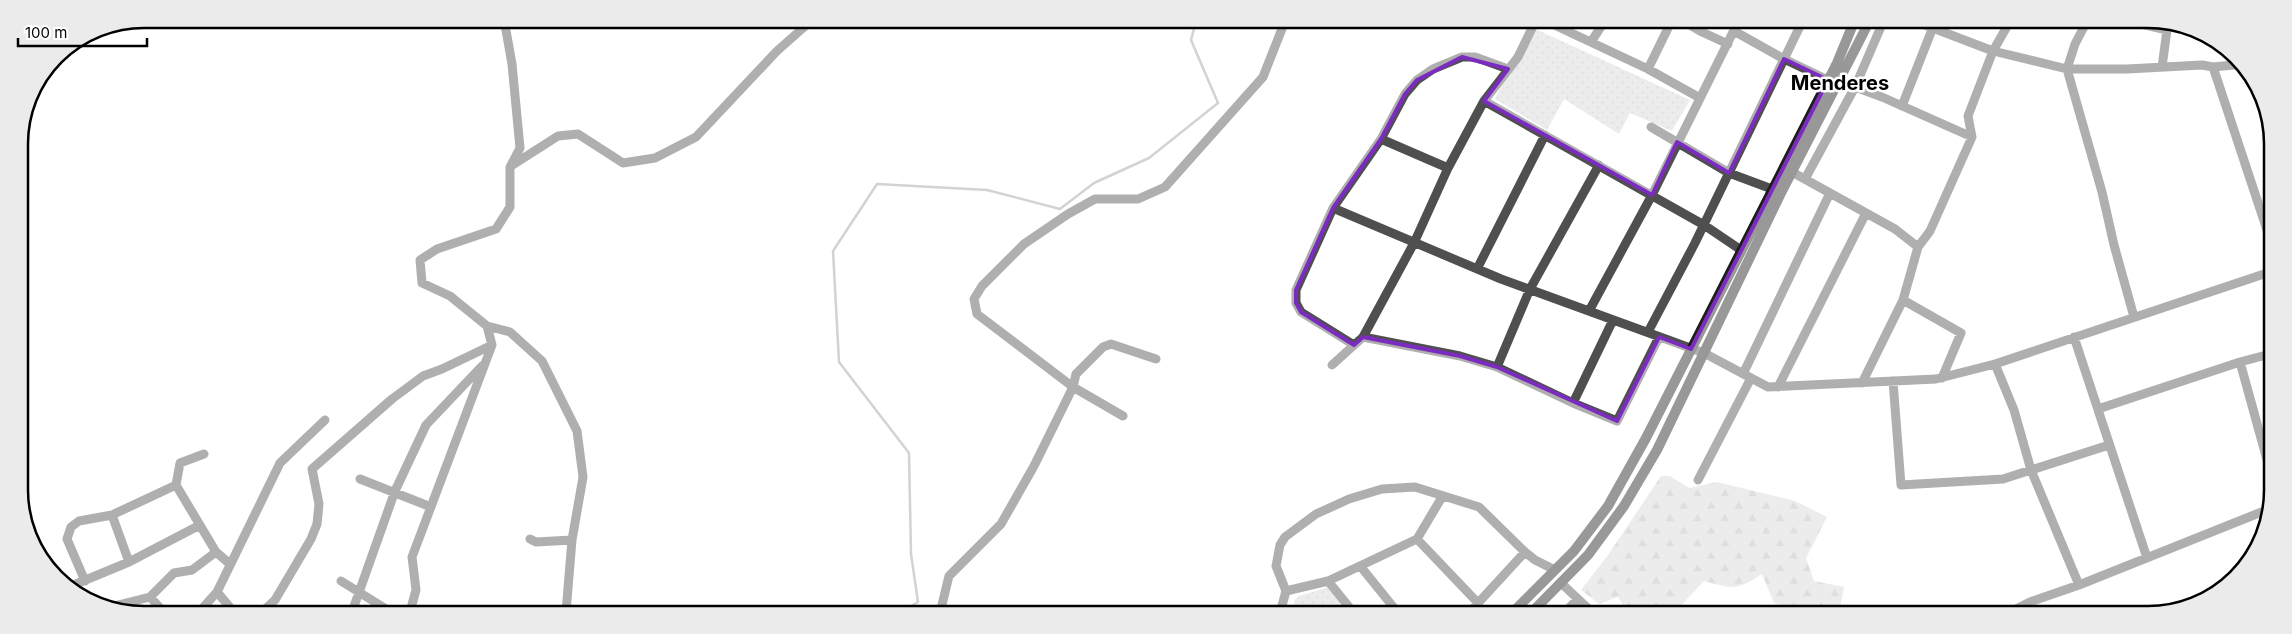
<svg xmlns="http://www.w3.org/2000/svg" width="2292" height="634" viewBox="0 0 2292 634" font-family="Inter,sans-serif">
<defs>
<pattern id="forest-firs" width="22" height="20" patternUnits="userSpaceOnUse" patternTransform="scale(1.25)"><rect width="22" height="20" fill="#d6d6d6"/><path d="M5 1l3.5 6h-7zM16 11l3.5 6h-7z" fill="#b6b6b6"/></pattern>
<pattern id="park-dots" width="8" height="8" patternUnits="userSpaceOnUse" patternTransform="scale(1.25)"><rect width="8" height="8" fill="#d6d6d6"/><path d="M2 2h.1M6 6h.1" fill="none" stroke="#b6b6b6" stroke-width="1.8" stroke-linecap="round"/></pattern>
</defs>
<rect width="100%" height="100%" fill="#fff"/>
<!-- forest -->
<path fill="url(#forest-firs)" d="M1661,476H1670L1689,488L1717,482L1795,501L1827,517L1806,558L1814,581L1844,587L1839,614H1802L1800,611L1774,603L1762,574C1736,591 1733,589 1704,581L1673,614H1623L1625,609L1618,597L1599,604L1581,590L1608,555Z"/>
<!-- park -->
<path fill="url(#park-dots)" d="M1529,26L1690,100L1672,131L1630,113L1619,134L1564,99L1547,130L1495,99Z
M1329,587L1350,613H1295L1294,601L1299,596Z"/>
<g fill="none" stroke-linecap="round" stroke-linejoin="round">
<!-- stream -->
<path stroke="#9d9d9d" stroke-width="2.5" d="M900,613L918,602L911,554L909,453L839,362L833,251L877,184L987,190L1060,209L1094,183L1149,158L1218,103L1191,40L1196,21"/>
<!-- minor -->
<path stroke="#4f4f4f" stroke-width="9" d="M504,19L512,64L520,148L510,167V207L496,229L437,249L420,260L422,283L450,296L487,326L510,332L542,361L577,431L583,477L572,540L566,612
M1548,22L1648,69L1700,98
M1685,22L1702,32L1728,44
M1917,22L1993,51L2067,69H2127L2202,65L2213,67L2244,64
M2086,23L2075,44L2067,69L2102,192L2114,245L2134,317
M2137,23L2167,30L2170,23
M1734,31L1784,59L1828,80
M1591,42L1604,22
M2162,67L2167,30
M2213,67L2270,239
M1648,69L1671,22
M1839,81L1882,97L1972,137
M1484,101L1704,225L1741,250
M1902,106L1935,22
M1651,127L1729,173L1772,189
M1381,139L1448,168
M511,166L558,136L578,134L623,163L655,158L696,137L777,51L812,20
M1792,172L1895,229L1918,247
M1805,179L1855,87L1883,22
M1333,208L1501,279L1704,353L1768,387L1936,379L1995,364L2270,272
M1477,269L1545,135
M1903,300L1961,333L1942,378
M1589,311L1652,195L1738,22
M1648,332L1695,243L1802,22
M1363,337L1460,356L1497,367L1573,403L1617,421L1659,337
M2074,337L2147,558
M1354,345L1301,312L1296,303V290L1333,208L1381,139L1405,94L1417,80L1433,69L1462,57H1475L1508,69
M1995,364L2014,410L2031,470L2079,585
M1332,365L1363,337L1414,243L1448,168L1484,101L1518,57L1535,22
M1497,367L1530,289L1599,165
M1743,374L1830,193
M1893,381L1901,485L2003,479L2109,445
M1862,383L1903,300L1918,247L1930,231L1972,137L1968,116L1993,51L2009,23
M1778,387L1866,213
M1573,403L1613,320
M2098,409L2240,362
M1123,416L1073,387L977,314L974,299L982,286L1024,244L1068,214L1095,199H1138L1165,187L1263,77L1285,21
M2269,467L2240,362L2270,354
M360,479L431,507
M1698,480L1751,378
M176,485L180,463L204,454
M112,515L129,562
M530,539L536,542L572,540
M1417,539L1478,603
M1361,567L1399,614
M85,581L67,539L71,527L79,521L112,515L176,485L216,552L230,564
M341,581L391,612
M1328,581L1354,613
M1561,583L1594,614
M71,586L129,562L200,525
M1286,591L1328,581L1417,539L1442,497
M217,592L233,611
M106,608L150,597
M163,611L150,597L174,573L192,570L216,552
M200,611L217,592L280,463L325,420
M263,611L275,600L311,539L317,524L319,504L312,469L392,399L423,376L442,369L492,345
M352,612L395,491L426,425L482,366
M410,612L416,590L412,557L492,345L487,326
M940,613L949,576L1001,524L1034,466L1073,387L1076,374L1103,347L1111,344L1156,359
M1280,613L1286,591L1276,566L1280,545L1285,537L1316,514L1349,499L1382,489L1415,487L1479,507L1525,552L1535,560L1555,570
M1468,614L1525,552
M1563,614L1578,599
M2004,615L2030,602L2079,585L2269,509"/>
<!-- secondary -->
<path stroke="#1c1c1c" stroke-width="10" d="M1511,614L1574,551L1608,506L1646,438L1837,63L1854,22
M1530,614L1588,555L1624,506L1657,450L1780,195L1869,22"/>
</g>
<!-- marked area -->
<path d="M0 0H2292V634H0ZM1462,57L1508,69L1484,101L1652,195L1677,142L1729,173L1784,59L1828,80L1691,349L1659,337L1617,421L1497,367L1460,356L1363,337L1354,345L1301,312L1296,303V290L1333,208L1381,139L1405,94L1417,80Z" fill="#fff" fill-opacity=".55" fill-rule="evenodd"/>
<path fill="none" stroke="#7b2cbf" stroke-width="4" stroke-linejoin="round" d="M1462,57L1508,69L1484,101L1652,195L1677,142L1729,173L1784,59L1828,80L1691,349L1659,337L1617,421L1497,367L1460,356L1363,337L1354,345L1301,312L1296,303V290L1333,208L1381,139L1405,94L1417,80Z"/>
<g text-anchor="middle" stroke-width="5" stroke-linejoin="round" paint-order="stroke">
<!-- district labels -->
<g font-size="20" font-weight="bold" fill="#000" stroke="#fff">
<text x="1840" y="90">Menderes</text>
</g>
</g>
<!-- crop -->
<path d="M0 0H2292V634H0ZM144 28H2148A116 116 0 0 1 2264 144V490A116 116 0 0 1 2148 606H144A116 116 0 0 1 28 490V144A116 116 0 0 1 144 28Z" fill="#ebebeb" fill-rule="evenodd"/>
<path fill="none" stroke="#000" stroke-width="2.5" d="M144 28H2148A116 116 0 0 1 2264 144V490A116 116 0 0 1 2148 606H144A116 116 0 0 1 28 490V144A116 116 0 0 1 144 28Z"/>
<!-- scale -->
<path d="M18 38v8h129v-8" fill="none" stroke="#000000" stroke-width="2.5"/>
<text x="25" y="38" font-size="15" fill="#000000" stroke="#ffffff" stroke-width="4" paint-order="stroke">100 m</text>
</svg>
